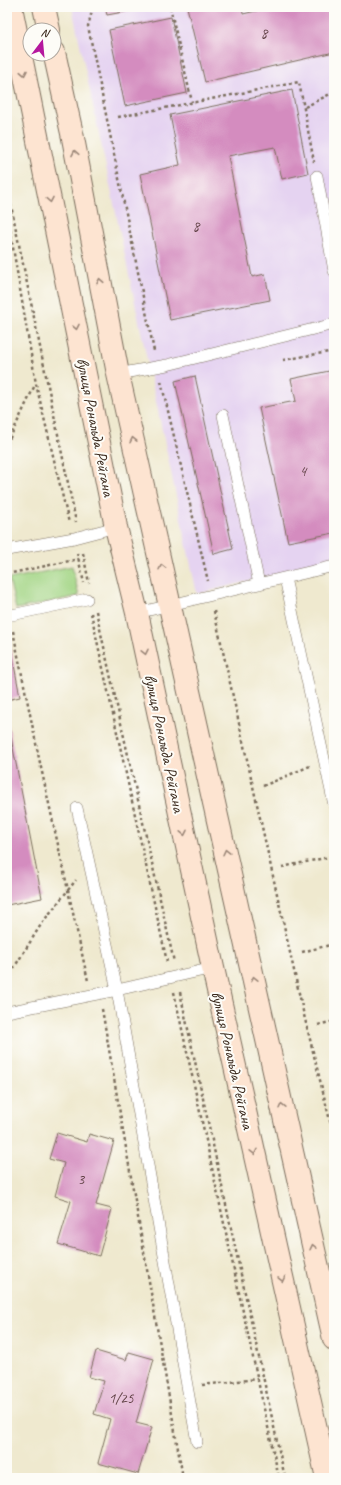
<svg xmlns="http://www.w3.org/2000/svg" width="341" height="1485" viewBox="0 0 341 1485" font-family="Caveat,sans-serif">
<rect width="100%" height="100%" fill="#fdfcf7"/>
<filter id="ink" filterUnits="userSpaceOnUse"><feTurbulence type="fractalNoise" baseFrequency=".025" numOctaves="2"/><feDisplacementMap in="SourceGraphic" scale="8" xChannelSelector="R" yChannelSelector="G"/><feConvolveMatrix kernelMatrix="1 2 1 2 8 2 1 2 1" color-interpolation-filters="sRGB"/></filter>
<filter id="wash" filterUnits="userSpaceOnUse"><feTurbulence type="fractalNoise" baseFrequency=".012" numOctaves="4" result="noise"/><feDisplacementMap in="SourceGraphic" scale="16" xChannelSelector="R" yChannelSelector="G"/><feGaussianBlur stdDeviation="0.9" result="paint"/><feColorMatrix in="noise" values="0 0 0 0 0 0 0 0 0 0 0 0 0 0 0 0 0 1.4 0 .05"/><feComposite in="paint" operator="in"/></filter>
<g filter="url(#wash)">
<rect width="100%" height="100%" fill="#efe9cf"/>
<!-- built -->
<path fill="#e5d3f1" d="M72,7H334V560L197,594Z"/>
<!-- green -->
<path fill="#a3d585" stroke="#6f8052" d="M72,566L79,596L16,609L9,579Z"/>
<g id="blocks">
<!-- building -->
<path fill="#d48cbf" d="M105,7H145V8L107,15Z
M187,7H242L243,14L273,7H334V52L205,82Z
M171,17L187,93L125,106L109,30Z
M292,90L308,173L282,179L275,147L228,156L252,277L265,274L270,300L170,320L140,174L180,165L170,115Z
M334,370V533L288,542L259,408L296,401L291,379Z
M195,376L233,549L214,554L175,381Z
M7,643H10L20,697L7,700Z
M7,717L42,898L7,905Z
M57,1133L87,1142L89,1134L114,1141L96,1205L112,1209L99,1256L58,1244L71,1201L55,1196L64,1163L49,1159Z
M96,1351L126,1360L129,1352L154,1359L136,1423L152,1427L138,1474L98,1463L110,1419L94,1414L104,1381L89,1377Z"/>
</g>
</g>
<g filter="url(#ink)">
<use href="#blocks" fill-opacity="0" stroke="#7a6d5c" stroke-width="1"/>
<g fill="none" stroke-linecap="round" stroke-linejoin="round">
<!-- lane casing -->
<g stroke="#7a6d5c" stroke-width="12">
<path id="lane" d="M317,176L334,271
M118,374L167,365L334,324
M223,415L259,584
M7,550L74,538L116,527
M285,578L334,805
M137,613L334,566
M7,616L87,599
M77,808L117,990L197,1442
M7,1012L117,990L213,968"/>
</g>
<!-- secondary casing -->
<g stroke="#7a6d5c" stroke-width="24">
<path id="secondary" d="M11,7L116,527L137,613L213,968L327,1478
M44,7L49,30
M54,52L73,138L118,374L334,1339"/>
</g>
<!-- path -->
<path stroke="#7a6d5c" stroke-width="2.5" stroke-dasharray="3 3" stroke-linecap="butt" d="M91,7L92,11L88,26L154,351
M170,7L192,102
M305,107L334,92
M118,117L299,82L314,162
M7,186L76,522
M7,212L36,384L69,523
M283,360L334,351
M161,381L208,581
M7,444L35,385
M77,553L84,583
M83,553L89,583
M7,574L79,559
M96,611L174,962
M214,611L303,1011L334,1137
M91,613L167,962
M13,631L40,763L88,981
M263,786L310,766
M282,867L334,856
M302,952L334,944
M7,979L42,923L76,880
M174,992L279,1478
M180,992L285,1478
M102,1009L183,1478
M318,1025L334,1021
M202,1385L257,1379"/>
<!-- lane -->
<use href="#lane" stroke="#fff" stroke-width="11"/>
<!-- secondary -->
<use href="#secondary" stroke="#fde4d1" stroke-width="22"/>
</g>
<!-- one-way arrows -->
<defs><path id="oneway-chevron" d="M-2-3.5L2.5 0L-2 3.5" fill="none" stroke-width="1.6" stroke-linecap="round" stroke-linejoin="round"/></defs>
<g stroke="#9c8778">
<use href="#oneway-chevron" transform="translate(24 73) rotate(79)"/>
<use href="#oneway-chevron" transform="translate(75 153) rotate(-101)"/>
<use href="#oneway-chevron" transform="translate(50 200) rotate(79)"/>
<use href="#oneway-chevron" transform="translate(100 281) rotate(-101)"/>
<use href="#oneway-chevron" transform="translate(76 327) rotate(79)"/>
<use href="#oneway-chevron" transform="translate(133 440) rotate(-103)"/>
<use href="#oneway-chevron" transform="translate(162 567) rotate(-103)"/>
<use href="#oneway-chevron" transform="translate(145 652) rotate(78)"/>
<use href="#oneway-chevron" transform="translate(184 833) rotate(78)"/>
<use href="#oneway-chevron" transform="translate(226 852) rotate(-103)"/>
<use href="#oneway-chevron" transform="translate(254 979) rotate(-103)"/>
<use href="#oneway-chevron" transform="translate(282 1106) rotate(-103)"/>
<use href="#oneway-chevron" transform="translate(254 1152) rotate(77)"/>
<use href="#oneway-chevron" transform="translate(313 1247) rotate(-103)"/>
<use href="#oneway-chevron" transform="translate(282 1279) rotate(77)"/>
</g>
</g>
<g text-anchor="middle" stroke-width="4" stroke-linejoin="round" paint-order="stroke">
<!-- number labels -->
<g font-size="15" fill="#614246">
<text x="264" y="38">8</text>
<text x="196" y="231">8</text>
<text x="303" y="476">4</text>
<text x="81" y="1184">3</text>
<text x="121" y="1403">1/25</text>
</g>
<!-- street labels -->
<g font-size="17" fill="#3b2a1e" stroke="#fdfcf7">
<text transform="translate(96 427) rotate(79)" y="6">вулиця Рональда Рейгана</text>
<text transform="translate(165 743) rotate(78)" y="6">вулиця Рональда Рейгана</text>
<text transform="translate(233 1060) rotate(77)" y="6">вулиця Рональда Рейгана</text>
</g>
</g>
<!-- margin -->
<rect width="341" height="1485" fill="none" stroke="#fdfcf7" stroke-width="24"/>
<!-- north arrow -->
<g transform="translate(42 42) rotate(16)"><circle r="19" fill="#fdfcf7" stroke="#afa8a0"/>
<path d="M0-3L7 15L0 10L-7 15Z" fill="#b5179e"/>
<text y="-6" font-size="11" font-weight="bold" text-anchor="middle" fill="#3b2a1e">N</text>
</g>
</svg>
